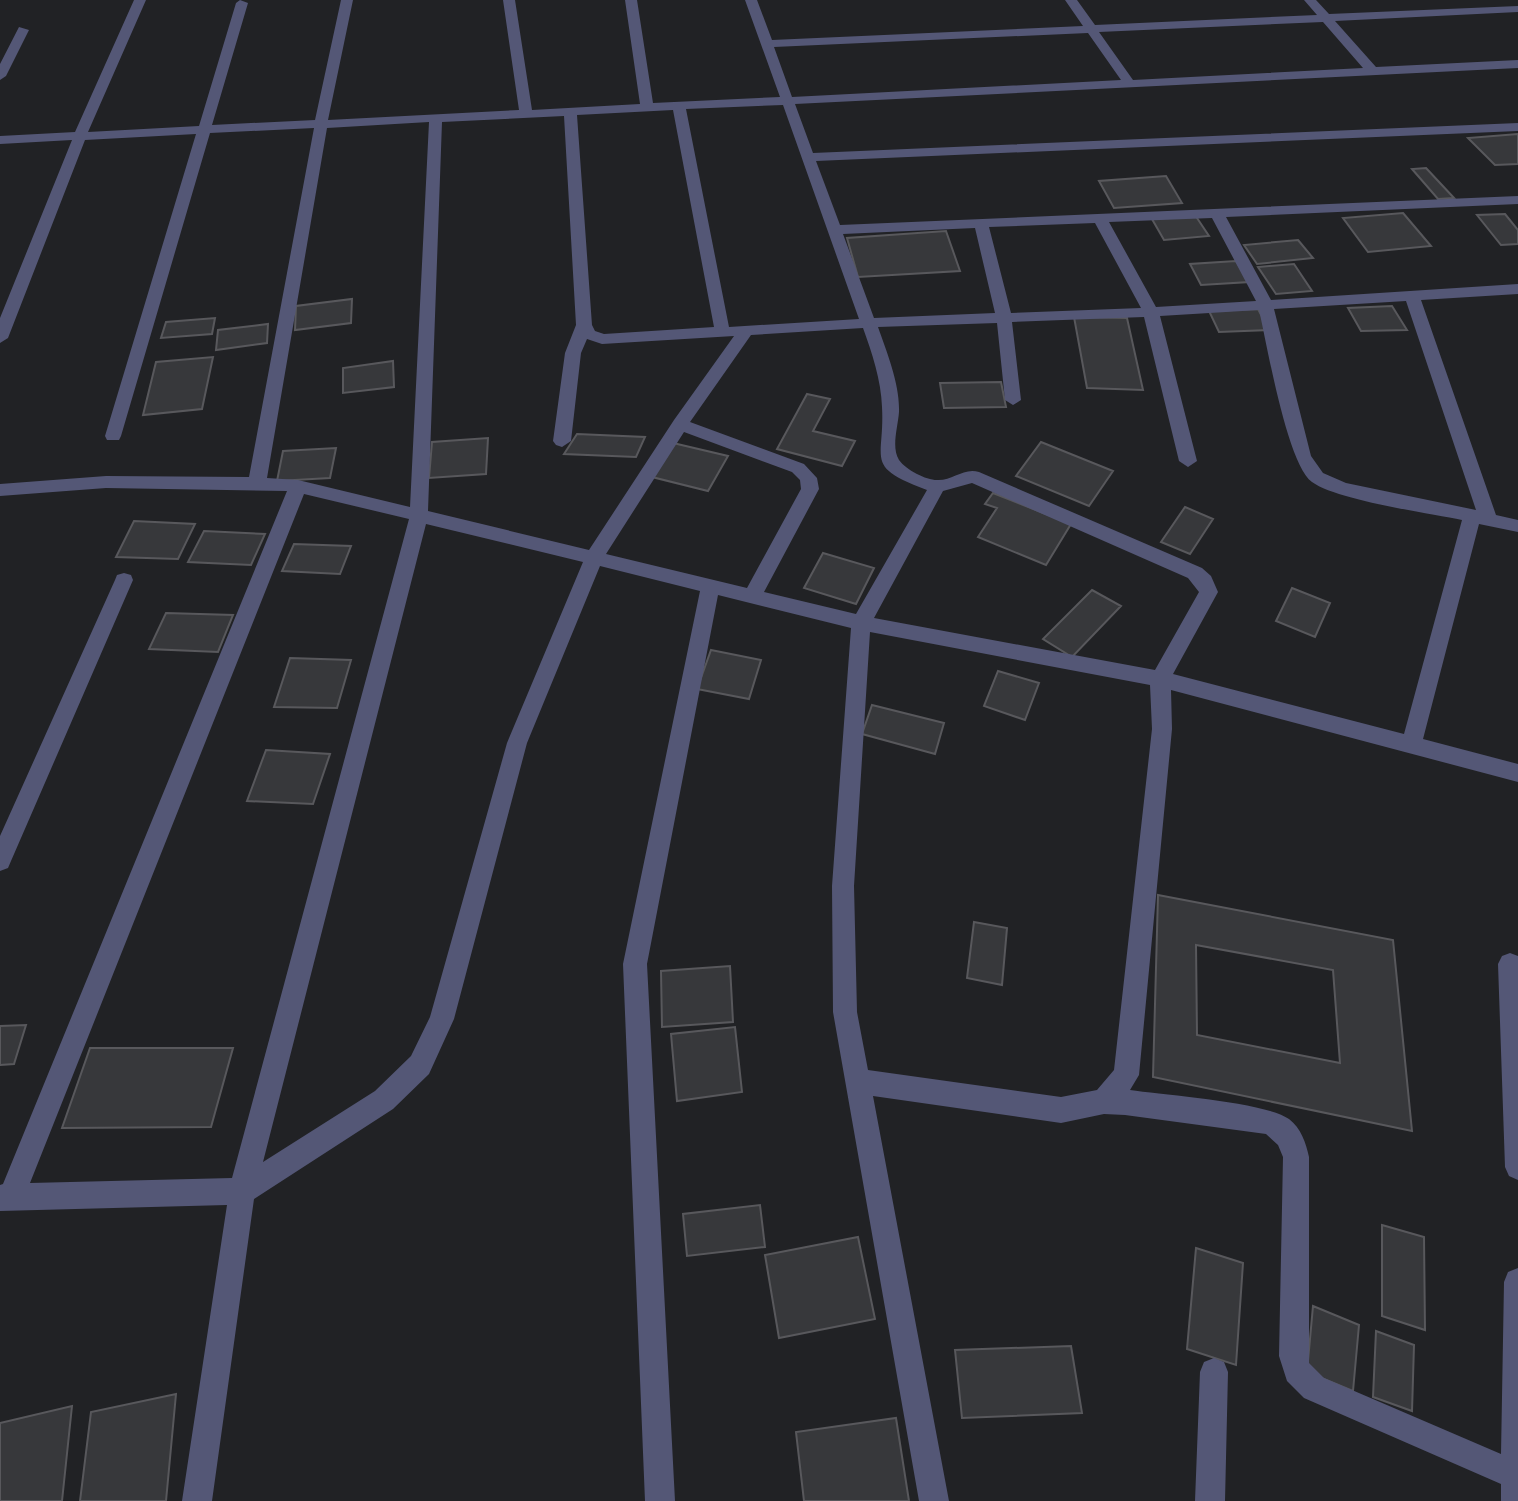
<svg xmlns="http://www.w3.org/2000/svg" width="1518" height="1501" viewBox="0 0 1518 1501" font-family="Commissioner,sans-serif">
<rect width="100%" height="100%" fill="#212225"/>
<!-- building -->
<path fill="#37383b" stroke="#58585c" stroke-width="2" fill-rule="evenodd" d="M1518,134V164L1495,165L1468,138Z
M1426,168L1454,198L1438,199L1412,169Z
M1166,176L1182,203L1114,208L1099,181Z
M1403,213L1431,246L1368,252L1343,218Z
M1505,214L1518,230V244L1501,245L1477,215Z
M1195,215L1209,236L1164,240L1152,219Z
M946,231L960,271L858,277L847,238Z
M1298,240L1313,258L1257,264L1244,245Z
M1236,261L1249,282L1201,285L1190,264Z
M1294,264L1312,291L1276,294L1258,267Z
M352,299L351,323L295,330L296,306Z
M1392,306L1407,330L1361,331L1348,308Z
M1258,309L1269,330L1219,332L1209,311Z
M1074,317L1127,318L1143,390L1087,388Z
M215,318L212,334L161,338L166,322Z
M268,324L267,343L216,350L218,330Z
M213,357L202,409L143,415L156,362Z
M393,361L394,387L343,393V368Z
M1001,382L1006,407L944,408L940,383Z
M807,394L830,399L813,431L855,441L842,466L777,449Z
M577,434L645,437L636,457L564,454Z
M488,438L486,474L429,478L432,442Z
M1041,442L1113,471L1089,506L1016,476Z
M673,443L728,456L708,491L652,477Z
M336,448L330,478L277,481L283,451Z
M993,493L1071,524L1046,565L978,537L997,508L985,504Z
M1185,507L1213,519L1190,554L1161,542Z
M134,521L195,524L178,559L116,557Z
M204,531L265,534L251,565L188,562Z
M294,544L351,546L340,574L282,571Z
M823,553L874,568L856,604L804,588Z
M1292,588L1330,603L1315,637L1276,621Z
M1092,590L1121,606L1072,657L1043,639Z
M166,613L233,615L218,652L149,649Z
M711,650L761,660L749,699L697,689Z
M290,658L351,660L337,708L274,707Z
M998,671L1039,683L1025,720L984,706Z
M872,705L944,723L935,754L862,734Z
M266,750L330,754L313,804L247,801Z
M1158,895L1393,940L1412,1131L1153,1077ZM1196,945L1333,970L1340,1063L1197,1035Z
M974,922L1007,928L1002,985L967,978Z
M730,966L733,1022L662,1027L661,971Z
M26,1025L14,1064L0,1065V1026Z
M735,1027L742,1092L677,1101L671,1034Z
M90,1048H233L211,1127L62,1128Z
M760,1205L765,1247L687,1256L683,1214Z
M1382,1225L1424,1237L1425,1330L1382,1316Z
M858,1237L875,1319L779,1338L765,1255Z
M1196,1248L1243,1263L1236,1365L1187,1349Z
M1313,1306L1359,1325L1353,1391L1307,1372Z
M1376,1331L1414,1345L1412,1411L1373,1397Z
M1071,1346L1082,1413L962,1418L955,1350Z
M176,1394L166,1501H80L91,1412Z
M72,1406L62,1501H0V1423Z
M896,1418L909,1501H804L796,1432Z"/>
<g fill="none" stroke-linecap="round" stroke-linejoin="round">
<!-- minor -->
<path fill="#545776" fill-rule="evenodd" d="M134,0H146L88,132L199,126L236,3L240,0L248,3L212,125L315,120L341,0H353L328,120L519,110L503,0H515L532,110L640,104L625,0H637L653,103L780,97L745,0H757L772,40L1083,26L1065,0H1077L1095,25L1317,15L1304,0H1316L1329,14L1518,6V12L1335,21L1376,67L1518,60V68L795,104L813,153L1518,123V131L816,161L840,225L1518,196V204L1226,217L1271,300L1518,284V294L1421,300L1496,515L1518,520V532L1479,524L1423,739L1518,764V782L1171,690L1172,729L1139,1075L1130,1090C1164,1095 1265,1102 1289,1119C1301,1128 1306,1143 1309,1157V1363L1324,1378L1501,1454L1504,1282L1508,1272L1518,1268V1501H1501V1484L1304,1398L1287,1381L1279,1356L1283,1157L1278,1145L1266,1134L1125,1115L1104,1114L1061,1123L873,1096L949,1501H919L833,1012L832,886L851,628L718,595L647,964L675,1501H645L623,964L700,591L600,566L527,743L454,1019L429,1074L393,1109L254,1199L212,1501H182L227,1205L0,1211V1185L3,1184L287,491L106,488L0,496V484L106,476L249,477L314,128L210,133L121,436L119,440H107L105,436L196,134L85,140L8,338L0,343V318L72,140L0,144V136L75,132ZM1323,22L1363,68L1133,80L1099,32ZM1088,33L1121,80L792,97L774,47ZM783,105L859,319L729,327L686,109ZM673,110L714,327L604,334L595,331L592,325L577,115ZM564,116L576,325L565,353L553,441L556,445L562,447L571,441L581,353L587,339L602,344L734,336L674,420L589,550L428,511L442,122ZM429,122L410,507L298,480L267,478L327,128ZM1212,218L1256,301L1156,307L1109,222ZM1095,223L1141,308L1011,313L989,227ZM975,228L995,313L874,318L843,234ZM1406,301L1476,510L1346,483L1323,473L1311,456L1274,309ZM1259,310C1267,344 1287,464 1312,482C1336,500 1428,513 1462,520L1404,734L1173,674L1218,592L1211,576L1202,568L979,472C964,467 952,481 937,480C926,480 906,470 899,460C891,447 898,427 899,412C900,384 887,353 878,327L997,323L1005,400L1013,405L1021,400L1012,322L1144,317L1179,461L1188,467L1197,461L1160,316ZM863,328C872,353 881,380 882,407C885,461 863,466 927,490L856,614L764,592L819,489L817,478L804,464L690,422L751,335ZM684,432L792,472L800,480L801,489L747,588L606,554ZM972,483L1188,578L1199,592L1155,670L874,618L943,491ZM304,494L409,519L232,1178L30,1183ZM426,524L583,562L507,743L430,1017L411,1056L375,1091L263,1162ZM870,632L1150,685L1152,729L1114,1070L1097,1090L1061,1097L868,1070L857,1012L854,886Z
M19,27L29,30L6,76L0,80V64Z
M124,573L131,575L133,580L11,861L8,868L0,871V836L115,580L117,575Z
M1510,953L1518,956V1180L1509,1176L1505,1167L1498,964L1502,956Z
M1214,1358L1224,1362L1228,1372L1225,1501H1195L1200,1372L1204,1362Z"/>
</g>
</svg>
